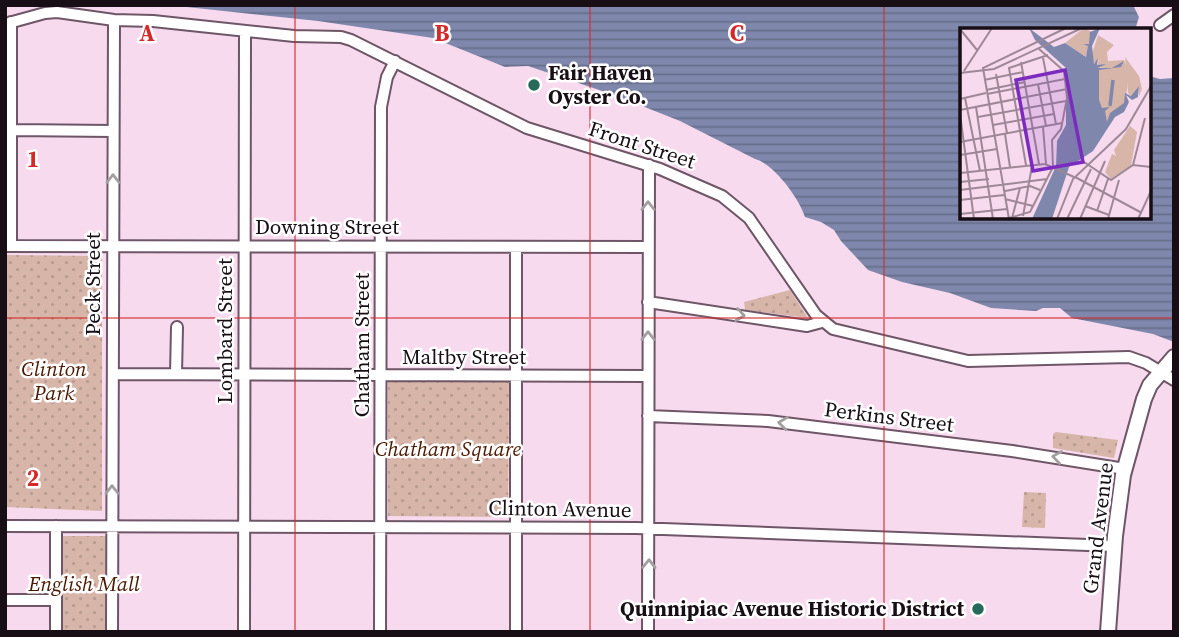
<svg xmlns="http://www.w3.org/2000/svg" width="1179" height="637" viewBox="0 0 1179 637" font-family="'Source Serif 4',serif">
<defs>
<pattern id="park-dots" width="8" height="8" patternUnits="userSpaceOnUse" patternTransform="scale(1.75)"><rect width="8" height="8" fill="#d7b6a9"/><path d="M2 2h.1M6 6h.1" fill="none" stroke="#b89b91" stroke-width="1.8" stroke-linecap="round"/></pattern>
<pattern id="water-rules" width="6" height="5" patternUnits="userSpaceOnUse" patternTransform="scale(1.75)"><rect width="6" height="5" fill="#7f88ac"/><path d="M0 2.5h6" fill="none" stroke="#676e8b"/></pattern>
</defs>
<rect width="100%" height="100%" fill="#f7daee"/>
<!-- park -->
<path fill="url(#park-dots)" d="M5,255L102,256V511L5,507Z
M790,290L808,318L745,310L744,302Z
M388,382H509L508,517L388,516Z
M1056,432L1118,440L1114,458L1053,448V434Z
M1024,492L1046,493L1045,528L1022,527Z
M63,536H106V632H63Z"/>
<!-- water -->
<path fill="url(#water-rules)" d="M168,5H1133L1139,17L1135,30H962V217H1149V76L1160,79L1174,78V342L1153,334L1072,318L1060,308H1043L1036,311L991,308L950,293L902,282L868,270L841,241L834,230L821,222L805,217C799,198 774,164 755,159L680,121L617,96L528,66L505,67L433,38L318,21Z"/>
<g fill="none" stroke-linecap="round" stroke-linejoin="round">
<!-- minor casing -->
<g stroke="#6e5667" stroke-width="14">
<path id="minor" d="M11,22V246
M5,24L45,13L57,12L114,20L153,21L294,36L341,37L351,40L527,128L660,169L722,196L749,218L816,315L833,329L968,361L1129,357L1146,363L1174,380
M1160,25L1174,15
M12,130L113,131
M5,246L648,247
M648,302L807,326L822,322
M113,374L648,376
M176,374L177,327
M648,416L768,421L1012,451L1125,469
M5,526L636,528L1114,546
M5,600H56
M56,632V526
M112,632L114,20
M244,632L245,31
M380,632L381,107L387,77L395,61
M516,632V247
M648,632L649,165"/>
</g>
<!-- major casing -->
<g stroke="#6e5667" stroke-width="18">
<path id="major" d="M1108,632L1115,536L1123,475L1144,399L1150,385L1174,357"/>
</g>
<!-- minor -->
<use href="#minor" stroke="#fff" stroke-width="10"/>
<!-- major -->
<use href="#major" stroke="#fff" stroke-width="14"/>
</g>
<!-- one-way arrows -->
<defs><path id="oneway-chevron" d="M-2-3.5L2.5 0L-2 3.5" fill="none" stroke-width="1.6" stroke-linecap="round" stroke-linejoin="round" transform="scale(1.75)"/></defs>
<g stroke="#a39fa1">
<use href="#oneway-chevron" transform="translate(113 179) rotate(-90)"/>
<use href="#oneway-chevron" transform="translate(648 206) rotate(-90)"/>
<use href="#oneway-chevron" transform="translate(740 315) rotate(9)"/>
<use href="#oneway-chevron" transform="translate(648 336) rotate(-90)"/>
<use href="#oneway-chevron" transform="translate(783 423) rotate(-173)"/>
<use href="#oneway-chevron" transform="translate(1057 457) rotate(-172)"/>
<use href="#oneway-chevron" transform="translate(112 490) rotate(-90)"/>
<use href="#oneway-chevron" transform="translate(649 564) rotate(-89)"/>
</g>
<!-- grid -->
<path fill="none" stroke="#d62828" stroke-width="2" stroke-opacity="0.55" d="M295,5V632M590,5V632M884,5V632M5,318H1174"/>
<!-- markers -->
<g fill="#276a5b" stroke="#fff" stroke-width="2.5">
<circle cx="534" cy="85" r="7"/>
<circle cx="978" cy="609" r="7"/>
</g>
<g text-anchor="middle" stroke-width="5" stroke-linejoin="round" paint-order="stroke">
<!-- poi labels -->
<g font-size="21" font-weight="bold" fill="#180e15" stroke="#fff" text-anchor="start">
<text x="548" y="80">Fair Haven<tspan x="548" dy="24">Oyster Co.</tspan></text>
<text x="964" y="616" text-anchor="end">Quinnipiac Avenue Historic District</text>
</g>
<!-- street labels -->
<g font-size="21" fill="#180e15" stroke="#fff">
<text transform="translate(642 145) rotate(18)" y="7">Front Street</text>
<text x="327" y="234">Downing Street</text>
<text transform="translate(93 284) rotate(-90)" y="7">Peck Street</text>
<text transform="translate(225 331) rotate(-90)" y="7">Lombard Street</text>
<text transform="translate(362 345) rotate(-90)" y="7">Chatham Street</text>
<text x="464" y="364">Maltby Street</text>
<text transform="translate(889 417) rotate(7)" y="7">Perkins Street</text>
<text transform="translate(560 509) rotate(1)" y="7">Clinton Avenue</text>
<text transform="translate(1098 528) rotate(-83)" y="7">Grand Avenue</text>
</g>
<!-- park labels -->
<g font-size="21" font-style="italic" fill="#4d1902" stroke="#fff">
<text x="54" y="376">Clinton<tspan x="54" dy="24">Park</tspan></text>
<text x="448" y="456">Chatham Square</text>
<text x="84" y="591">English Mall</text>
</g>
</g>
<!-- overview -->
<g transform="translate(960 28)">
<rect width="191" height="191" fill="#f7daee"/>
<path d="M165,29L179,48L182,61L179,68V58L172,69L168,65Z" fill="#d7b6a9"/>
<path d="M124,0L134,5L126,29L105,15ZM138,7L154,17L147,24L148,33L164,32L167,40L138,42L144,40L137,39L139,31L135,36L131,29Z" fill="#d7b6a9"/>
<path d="M163,34L178,54L168,52L165,78L146,96L137,67V41H153ZM170,98L177,104L171,138L151,151L145,144L152,126L156,128L154,122Z" fill="#d7b6a9"/>
<path d="M69,0L94,19L105,15L126,29L128,18L123,16H129L130,4L140,0L132,18L134,36L138,30L137,37L146,36L138,40H152L164,33L161,39L139,42V72L142,80L150,79L145,83L147,94L150,85L164,75L165,65L171,68L179,58L178,69L172,72L166,67L169,74L164,84L155,89L133,123L109,139L92,191H72L96,138L97,113L106,97V40L75,12Z" fill="#7f88ac"/>
<path fill="none" stroke="#7f88ac" stroke-width="3.5" d="M150,78L153,52"/>
<path fill="none" stroke="#9e8897" stroke-width="2" d="M0,1L17,22M83,30L96,96M61,34L79,136M4,43L32,0M0,45L34,41L122,0M36,46L47,105M24,52L63,44M78,56L86,98M26,62L65,54M27,66L105,51M5,70L20,143M0,71L26,65M16,79L33,191M0,82L107,61M0,86L14,191M18,89L106,73M33,97L94,86M83,99L86,136M45,106L50,139M0,114L102,95M0,127L37,121M121,132L151,152L173,137L191,139M66,137L49,40L88,27M173,137L185,90M0,145L85,136L114,149M115,149L182,185M0,154L29,151M0,162L87,151M45,163L70,158L80,162M45,171L73,178M0,172L44,167M125,178L149,187M137,183L148,151M0,186L47,181M63,188L72,138M49,190L70,184L93,139L92,112L101,101L107,70L104,43L79,21M52,190L60,160M49,191L23,40L106,0M97,191L113,151L166,101L191,58M107,191L131,141M120,191L145,133M148,191L159,152M178,191L191,163"/>
<path fill="#7b2cbf" fill-opacity="0.15" stroke="#7b2cbf" stroke-width="3.5" d="M105,42L123,134L73,143L56,52Z"/>
<rect width="191" height="191" fill="none" stroke="#180e15" stroke-width="3.5"/>
</g>
<g font-size="23" text-anchor="middle" font-weight="bold" fill="#d62828" stroke="#fff" stroke-width="5" stroke-linejoin="round" paint-order="stroke">
<text x="147" y="41">A</text>
<text x="442" y="41">B</text>
<text x="737" y="41">C</text>
<text x="33" y="167">1</text>
<text x="33" y="486">2</text>
</g>
<!-- border -->
<rect width="1179" height="637" fill="none" stroke="#180e15" stroke-width="14"/>
</svg>
